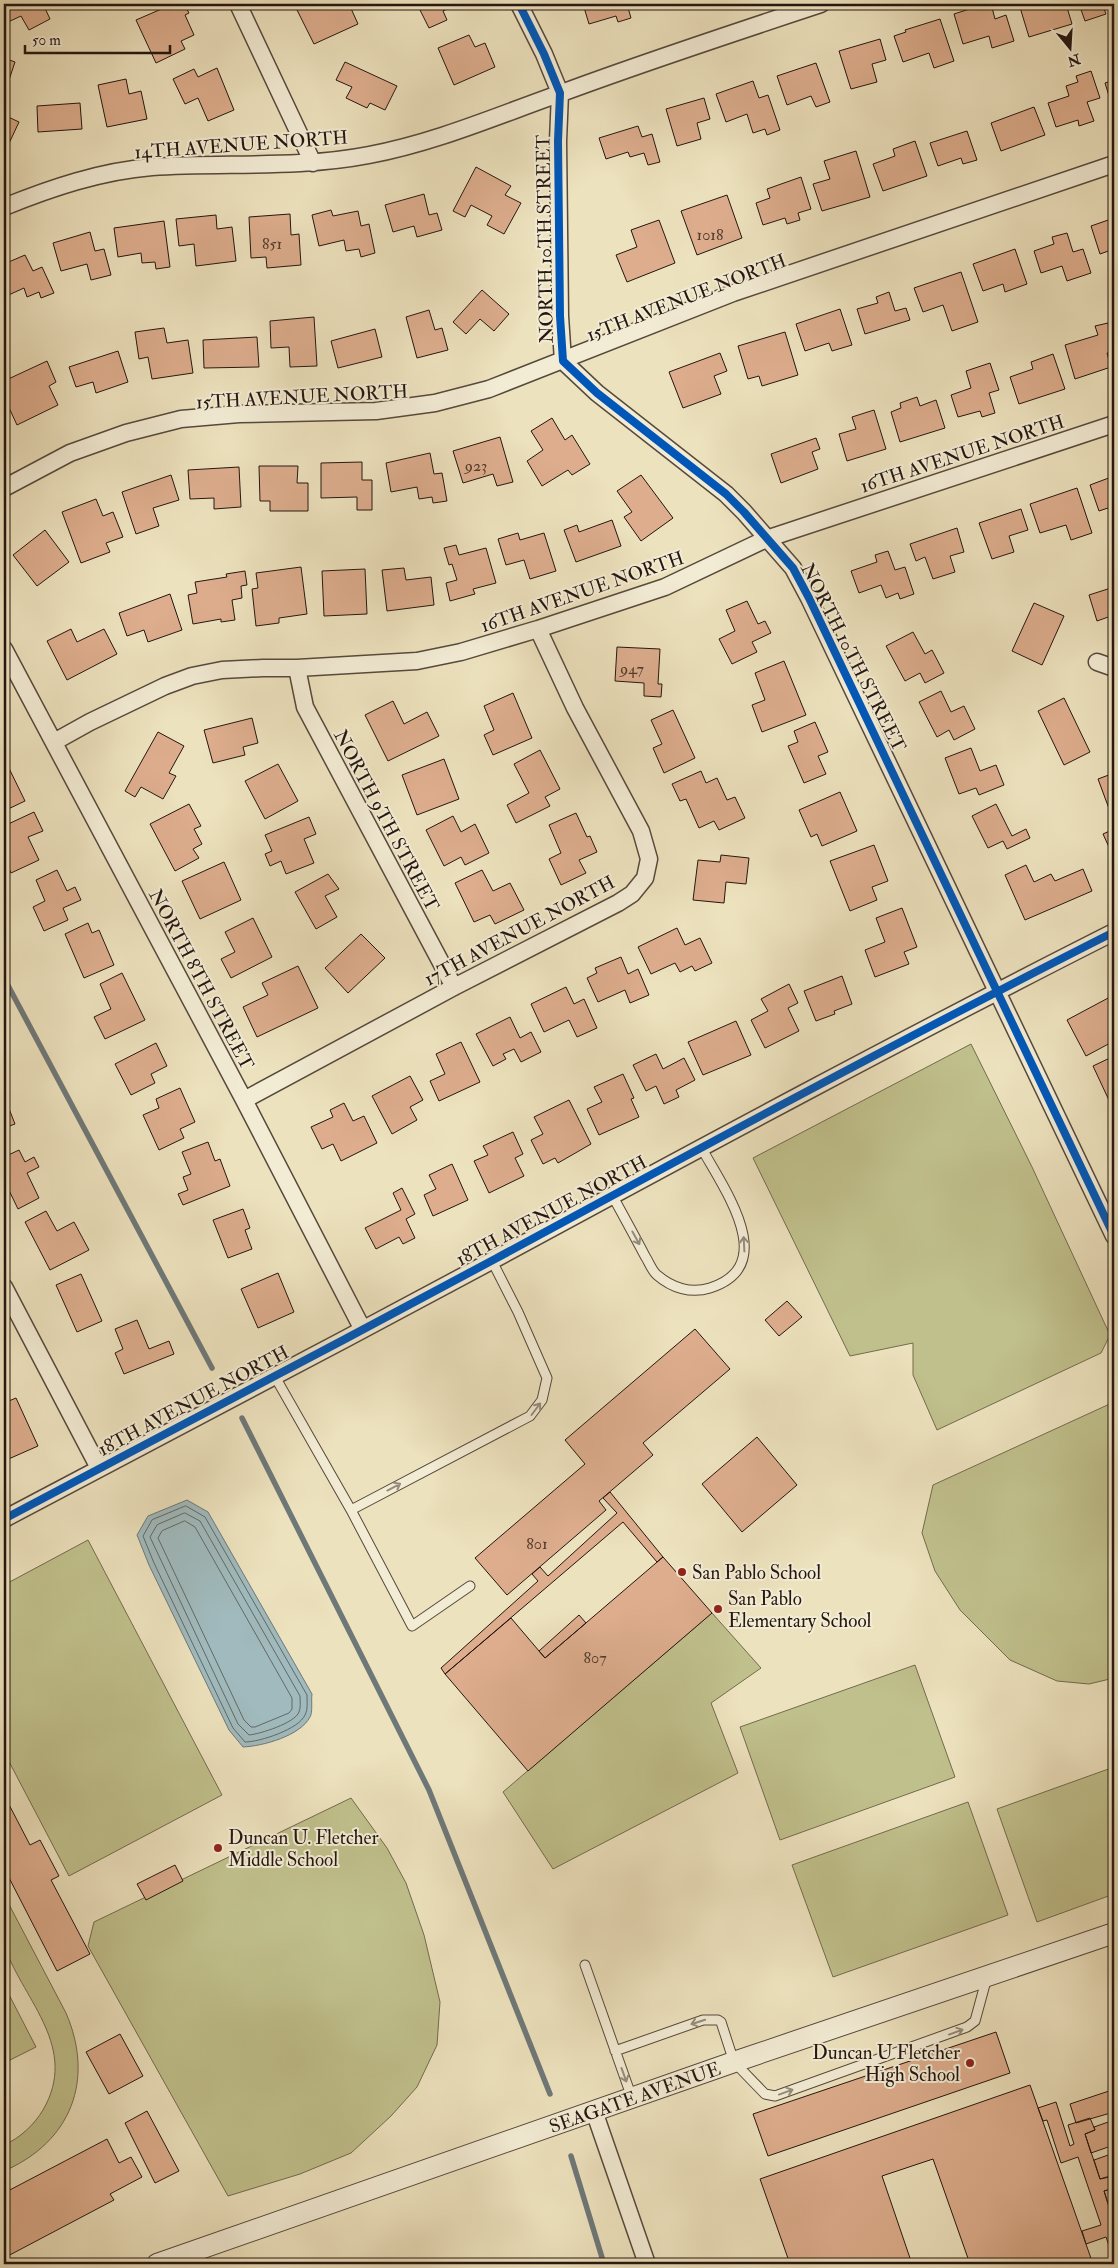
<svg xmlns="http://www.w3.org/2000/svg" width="1118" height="2268" viewBox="0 0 1118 2268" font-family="'IM FELL Double Pica',serif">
<rect width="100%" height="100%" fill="#ede2be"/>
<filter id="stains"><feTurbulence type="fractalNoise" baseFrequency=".004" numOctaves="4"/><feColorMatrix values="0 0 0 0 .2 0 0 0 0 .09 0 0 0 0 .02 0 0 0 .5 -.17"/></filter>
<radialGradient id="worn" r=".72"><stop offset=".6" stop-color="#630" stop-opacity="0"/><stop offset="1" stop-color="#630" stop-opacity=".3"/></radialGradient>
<!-- green -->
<path fill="#c0c08c" stroke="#726b4e" d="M971,1044L1032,1167L1110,1335L1101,1353L937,1430L913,1375V1343L850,1356L753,1158Z
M1114,1402V1678L1089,1684L1057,1681L1010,1660L960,1610L935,1571L922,1533L933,1485Z
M88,1540L222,1795L69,1876L4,1752V1585Z
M712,1613L761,1668L711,1703L738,1773L553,1869L503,1792Z
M915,1665L955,1777L780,1840L740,1727Z
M1114,1767V1894L1037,1922L997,1809Z
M351,1798L387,1848L406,1883L424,1935L440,2002L437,2045L417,2087L391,2116L351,2153L300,2174L228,2196L88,1946L94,1922Z
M968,1802L1008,1915L833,1977L792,1865Z
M4,1895L66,2013C95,2080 71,2142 4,2171V2145C20,2138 34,2125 43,2110C79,2048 25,2002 5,1948C0,1937 4,1909 4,1895Z
M4,1985L36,2047L4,2063Z"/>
<!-- water -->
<path fill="#a0babd" stroke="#6e7878" d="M187,1500L208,1512L312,1694C311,1701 313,1712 310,1717C300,1736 263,1746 243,1747L229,1730L149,1565L137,1535L148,1516Z"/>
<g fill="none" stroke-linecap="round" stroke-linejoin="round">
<!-- shore -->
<path stroke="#626866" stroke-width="1" d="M186,1506L205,1517L307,1695C307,1701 308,1710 305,1715C299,1729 260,1742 245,1742L233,1728L154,1563L143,1536L152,1520Z
M185,1513L200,1521L300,1696C300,1701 301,1708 299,1712C295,1723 260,1734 249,1735L238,1724L150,1537L157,1525Z
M185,1521L195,1527L292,1698V1709L289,1713L255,1727H251L244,1720L158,1538L162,1531Z"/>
<!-- stream -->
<path stroke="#6e7878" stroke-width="5.5" d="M4,978L212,1368
M242,1418L429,1790L550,2094
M571,2156L604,2264"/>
</g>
<!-- building -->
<path fill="#ddad8d" stroke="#241610" d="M4,4H48L44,6L50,19L29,30L21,16L8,22L4,14Z
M173,4H184L189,13L185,15L194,35L181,41L185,49L156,63L136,20Z
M294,4H349L358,24L314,44Z
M417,4H458L443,11L447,20L429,28Z
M583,4H627L631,18L618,22L616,16L589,24Z
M985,4H991L995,19L1006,15L1014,41L992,48L989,36L963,44L954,14Z
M1019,4H1066L1072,24L1029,37Z
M1079,4H1108L1103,6L1106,14L1085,21Z
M940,19L954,61L934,68L929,53L903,62L894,36L906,32L905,30Z
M469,35L475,47L485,43L495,67L454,85L438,48Z
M880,39L886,60L872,64L877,82L851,89L839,51Z
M4,58L15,62L7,86L4,85Z
M345,62L397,86L385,110L370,103L367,108L346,98L352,87L336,80Z
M816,63L830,102L816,107L811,96L787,105L777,76Z
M217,68L234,110L208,121L198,98L185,104L173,79L194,69L198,77Z
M1091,71L1100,98L1087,102L1094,121L1079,126L1078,120L1056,127L1048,103L1069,96L1066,86L1078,82L1076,76Z
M126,79L129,94L141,91L147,119L107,127L98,85Z
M1114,80V112L1105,83Z
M753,81L759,98L768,95L780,130L767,135L765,129L753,133L747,114L726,122L716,94Z
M704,98L710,119L697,123L701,139L677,146L666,109Z
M80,103L82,129L38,132L37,106Z
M1034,107L1045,135L1001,151L991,123Z
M4,115L19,122L4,154Z
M638,126L642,137L652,134L660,162L648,165L644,153L630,157L628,152L606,159L599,138Z
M967,131L977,160L963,164L961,158L938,166L930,143Z
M915,141L927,176L883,191L873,164L895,156L893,149Z
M856,151L870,197L822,211L813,184L830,179L824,161Z
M476,167L511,186L505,195L521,203L504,234L487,225L492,216L471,205L465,217L453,211Z
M801,177L811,209L798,213L800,220L787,224L785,218L763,225L756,203L770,198L767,189Z
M424,194L429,215L437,213L442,230L417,237L414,226L393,232L385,205Z
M727,195L742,238L697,255L681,211Z
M331,210L333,216L358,211L361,226L369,224L375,253L361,257L359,249L346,251L344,240L319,246L312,215Z
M290,214L291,235L299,234L301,265L267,268L266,257L251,258L249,217Z
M216,215L217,229L232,227L236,261L196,266L194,244L179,246L176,219Z
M1114,218V249L1100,254L1091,226Z
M659,220L675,263L627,282L616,255L637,247L631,230Z
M164,221L170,267L156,269L155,262L142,263L141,253L118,257L114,228Z
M90,232L95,251L104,249L111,275L91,280L87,264L61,271L53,243Z
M1067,233L1073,252L1083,249L1091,273L1067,281L1062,266L1041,273L1034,251L1054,244L1052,237Z
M1015,249L1027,284L1005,292L1003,284L983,291L973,264Z
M25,255L33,271L42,267L54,293L41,298L39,292L27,297L24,288L4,297V264Z
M961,272L978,322L952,331L943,305L923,312L914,288Z
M482,290L509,314L494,331L480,319L466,334L453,322Z
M889,292L895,311L906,308L910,320L865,334L857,309L878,303L876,297Z
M840,309L852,345L832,351L829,343L805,351L796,324Z
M429,310L435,330L442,328L448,350L417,358L406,317Z
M314,317L317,366L290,367L289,347L271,348L270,321Z
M1108,323L1114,344V351L1107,353L1111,367L1075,379L1065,345L1098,335L1095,326Z
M164,328L167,343L188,340L193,373L152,379L148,357L139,359L135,332Z
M375,329L382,357L338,368L331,341Z
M785,332L798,375L762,386L759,376L748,379L738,346Z
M257,337L259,367L204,368L203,340Z
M118,351L128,382L96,393L93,382L76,387L69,367Z
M720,353L727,371L714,376L721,394L683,408L669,372Z
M1053,354L1065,389L1019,404L1010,377L1033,369L1031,362Z
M47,361L56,382L49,386L58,405L17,425L4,397V381Z
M990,363L999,390L989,393L995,413L982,417L980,411L958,417L951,395L971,388L966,371Z
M917,397L920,406L936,400L945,428L900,442L891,412L901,408L900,403Z
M874,410L886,449L847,461L839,434L856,429L852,417Z
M552,418L565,440L572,435L590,464L572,475L568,470L542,486L527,461L543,450L531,431Z
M500,437L513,482L497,486L493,474L463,483L453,451Z
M816,438L820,449L812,452L818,469L781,483L771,454Z
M430,453L434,474L442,473L447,501L433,503L432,497L419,499L417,487L391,492L386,463Z
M362,462V480H372V510H357V497L321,498V463Z
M259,466H298L297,483H308V511H270V501H260Z
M239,467L241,507L214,509V498L190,499L188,470Z
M171,475L179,500L153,508L159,526L136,534L122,492Z
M641,475L673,518L641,541L624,517L632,512L617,491Z
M1114,476V506L1099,511L1090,485Z
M1077,488L1092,533L1071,540L1066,525L1040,533L1030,504Z
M96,499L103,516L113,512L123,537L106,543L110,552L81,563L62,512Z
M1021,509L1028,530L1009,536L1014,552L992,559L979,523Z
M612,520L621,546L576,562L564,530L577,525L579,532Z
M957,528L964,552L950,556L955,572L933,579L925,557L916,561L910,544Z
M45,530L69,562L37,586L13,555Z
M518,533L520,540L544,533L556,571L530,579L524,560L506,565L498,539Z
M456,545L459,555L486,548L496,583L473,589L475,594L450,601L446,583L457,580L452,564L449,565L444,548Z
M888,551L895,570L905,567L914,594L900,599L898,593L886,598L881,585L859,593L851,571L877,562L875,555Z
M301,567L307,614L279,618V623L256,626L252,589L258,588L256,573Z
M404,568L406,580L431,577L434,605L387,611L382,570Z
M365,569L367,614L324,616L322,571Z
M245,571L247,585L241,586L242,598L232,600L235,620L221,622V619L193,624L188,595L197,593L195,582L227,577L226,574Z
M1114,587V615L1097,621L1089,595Z
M170,594L182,630L148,642L144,630L127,636L119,613Z
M747,601L758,624L765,621L771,633L752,642L757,652L732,664L719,639L735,631L726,610Z
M1034,603L1064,616L1042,665L1012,651Z
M71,629L77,642L104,629L117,654L67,680L47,641Z
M913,632L925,654L932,650L944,673L925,683L920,673L905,681L886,646Z
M617,647L660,649L658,684H662L661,697L644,696V683L615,681Z
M784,661L806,715L762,732L752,705L765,700L755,673Z
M941,691L951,712L964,706L975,729L954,740L949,730L937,737L919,702Z
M513,693L532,738L493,755L484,735L494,730L484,706Z
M1064,698L1090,752L1064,765L1038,711Z
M393,701L404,724L427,712L439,736L388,761L365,715Z
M673,710L695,758L664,773L653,748L662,744L651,720Z
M252,718L258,743L243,747L245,755L213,763L204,730Z
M815,722L828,752L818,756L826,774L804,783L788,746L798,742L794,731Z
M158,732L184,746L169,773L176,776L163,799L141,787L135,797L125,791Z
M971,748L980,771L996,765L1004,785L979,795L976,788L959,794L945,758Z
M540,750L560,789L545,797L550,806L516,823L507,805L529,793L514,764Z
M4,758L25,801L4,811Z
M444,759L459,799L417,815L402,775Z
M278,764L298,801L265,819L245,781Z
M701,771L706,783L717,778L727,800L735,797L745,818L719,830L714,821L699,828L686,799L680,801L672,784Z
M1114,773V813L1111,814L1098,779Z
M840,792L857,831L822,846L817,834L811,837L799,810Z
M189,804L201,826L194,829L202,844L193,849L199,858L175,871L150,824Z
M996,804L1012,836L1026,829L1030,838L1007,849L1003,841L988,848L972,816Z
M34,812L43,831L28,837L39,860L11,873L4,858V826Z
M576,813L587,837L590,836L597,852L579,860L586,873L561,885L549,859L561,853L549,825Z
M453,816L461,832L475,824L489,853L465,865L461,857L444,866L426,830Z
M309,817L316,834L304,839L314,863L286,874L281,861L270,866L265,854L272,851L265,835Z
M1114,829V858L1103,834Z
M874,845L888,881L872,887L877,900L850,911L830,861Z
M721,855L749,858L746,884L726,882L724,903L693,900L698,860L720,862Z
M224,862L241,900L200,919L182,881Z
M1026,865L1034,882L1051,874L1055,881L1083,869L1092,891L1025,920L1005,875Z
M57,870L67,891L75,887L81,900L63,908L68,920L44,931L33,907L45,901L36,880Z
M482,870L493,891L510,883L524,910L495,924L490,915L474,922L455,883Z
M328,874L339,889L325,896L337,917L316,929L295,892Z
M902,908L917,947L904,952L909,964L875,977L865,950L885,942L876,918Z
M253,918L272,957L231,978L221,959L235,952L225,932Z
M88,923L92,933L99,930L114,965L84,978L65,934Z
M677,928L685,945L700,938L712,963L695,971L692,966L680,972L675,963L651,974L638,947Z
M361,934L385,958L348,993L325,968Z
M621,957L628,974L638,969L649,995L630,1003L625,990L598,1002L587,978L597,973L595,968Z
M298,966L318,1008L257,1037L243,1007L268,995L262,983Z
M122,973L145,1020L105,1039L94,1017L111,1009L100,984Z
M842,976L852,1004L834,1011L835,1014L816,1021L804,991Z
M789,984L798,1003L788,1008L799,1031L765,1048L751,1020L768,1011L761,999Z
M566,987L574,1004L584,999L597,1028L577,1037L569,1020L544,1032L531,1004Z
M1110,997L1114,1005V1041L1086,1056L1067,1020Z
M510,1017L520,1038L531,1032L541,1052L521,1062L514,1049L503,1054L506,1059L493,1066L476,1034Z
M736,1021L751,1055L703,1075L688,1042Z
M461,1042L480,1082L439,1101L430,1081L445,1074L436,1054Z
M156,1043L167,1066L151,1074L155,1083L131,1095L115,1064Z
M656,1054L663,1069L684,1058L695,1080L676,1090L679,1097L664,1104L656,1086L646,1091L633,1065Z
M1114,1056V1111L1093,1066Z
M623,1074L634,1098L631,1099L639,1117L599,1135L587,1109L602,1102L594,1087Z
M410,1076L423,1100L410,1107L417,1120L392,1134L372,1096Z
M180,1088L195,1122L180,1129L184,1138L159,1150L143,1115L159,1108L156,1099Z
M4,1096L15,1124L4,1128Z
M569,1100L591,1144L558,1163L555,1158L543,1164L531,1140L543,1134L534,1117Z
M344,1103L353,1121L364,1116L377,1143L341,1161L333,1144L322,1149L311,1127L333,1117L330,1110Z
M513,1132L523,1154L515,1158L524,1176L489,1193L474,1161L488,1155L483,1146Z
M208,1142L215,1161L220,1159L230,1186L183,1205L178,1194L188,1190L183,1177L191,1174L182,1152Z
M19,1150L25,1162L34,1157L39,1167L27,1173L39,1198L18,1209L4,1180V1157Z
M452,1164L468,1200L433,1216L424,1195L436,1189L429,1175Z
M402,1188L415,1214L406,1219L415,1238L403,1244L399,1237L376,1249L365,1228L401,1210L393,1193Z
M243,1209L250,1228L245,1230L252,1249L228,1258L213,1220Z
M46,1211L57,1231L74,1222L89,1250L50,1270L25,1222Z
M278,1273L294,1312L258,1328L241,1289Z
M81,1274L102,1321L77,1332L56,1285Z
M787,1301L802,1317L779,1336L765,1320Z
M137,1320L149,1349L169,1341L174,1354L124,1374L115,1353L123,1349L115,1329Z
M695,1329L730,1369L643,1443L653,1455L599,1501L606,1510L507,1595L475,1558L585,1464L565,1440Z
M16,1398L38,1446L4,1461V1403Z
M757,1437L797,1485L742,1532L702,1484Z
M610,1492L663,1557L657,1562L623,1522L445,1674L441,1668L538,1581L532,1574L540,1567L548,1576L617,1513L603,1498Z
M663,1557L712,1613L528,1771L445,1674L511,1618L545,1658Z
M579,1615L586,1623L545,1658L539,1651Z
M4,1795L30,1845L40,1840L59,1876L51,1880L90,1954L57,1971L4,1868Z
M175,1865L183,1881L146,1900L137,1884Z
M996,2032L1010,2073L768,2156L753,2114Z
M120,2034L143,2076L109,2094L86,2052Z
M1030,2085L1093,2264H970L933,2159L882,2176L912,2264H790L760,2179Z
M1109,2091L1114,2112L1076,2123L1070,2104Z
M1056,2102L1070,2146L1074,2144L1068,2125L1090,2118L1095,2130L1085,2134L1100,2179L1110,2176L1114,2188L1104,2191L1114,2222V2261L1106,2237L1086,2244L1082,2231L1101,2225L1078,2157L1061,2163L1047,2120L1043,2121L1038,2108Z
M147,2111L179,2171L155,2183L125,2123Z
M1114,2120V2145L1091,2153L1085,2134L1095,2130L1094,2127Z
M107,2139L119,2163L131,2157L142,2177L110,2194L114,2200L4,2258V2193Z
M1114,2153V2176L1100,2179L1094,2160Z
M1113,2184H1114V2209L1110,2210L1104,2191L1114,2188Z"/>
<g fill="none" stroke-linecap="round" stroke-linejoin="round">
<!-- service casing -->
<g stroke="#56493c" stroke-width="11">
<path id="service" d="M612,1195C623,1215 634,1235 645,1256C649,1262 652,1271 657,1275C672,1288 691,1294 710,1288C781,1265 723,1188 701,1147
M274,1375L351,1510L412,1626L470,1586
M351,1510L530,1416L542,1400L547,1378L518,1312L492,1261
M585,1965L632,2098
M615,2051L703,2020H718L721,2022L734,2062L765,2094L775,2096L967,2027L975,2021L987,1977"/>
</g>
<!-- minor casing -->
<g stroke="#56493c" stroke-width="19">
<path id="minor" d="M238,4L313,163
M519,4L544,54L560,93L558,141L560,316L563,361L597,393L726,494L744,512L793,568L809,598L1114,1236
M4,207C51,188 101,171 152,167C224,162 297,169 369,155C438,142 501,114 567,91C651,60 736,32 821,4
M4,488L70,453L126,433L181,419L239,414L376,411L435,403L489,389L733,293L1114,164
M4,649L244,1100L362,1328
M1097,662L1114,668
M297,668L305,707L454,987
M54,742L90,722L165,686L192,676L222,670L263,668H297L417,661L461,652L538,629L665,587L766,539L1114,424
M244,1100L454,987L618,903L632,894L645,878L649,859L641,831L575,708L538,629
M4,1287L99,1468
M4,1519C167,1432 332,1347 495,1259C700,1148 906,1037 1114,932
M594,2111L647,2264"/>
</g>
<!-- tertiary casing -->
<g stroke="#56493c" stroke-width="22">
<g id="tertiary">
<path id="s1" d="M157,2264L734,2062L1114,1933"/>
</g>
</g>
<!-- service -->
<use href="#service" stroke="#f3ecd5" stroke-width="9"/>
<!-- minor -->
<use href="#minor" stroke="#f3ecd5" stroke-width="16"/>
<!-- tertiary -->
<use href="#tertiary" stroke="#f3ecd5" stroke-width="20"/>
<!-- cycleway casing -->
<g stroke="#f3ecd5" stroke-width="11">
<path id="cycleway" d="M519,4L544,54L560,93L558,141L560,316L563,361L597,393L726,494L744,512L793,568L809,598L1114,1236
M4,1519C167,1432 332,1347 495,1259C700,1148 906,1037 1114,932"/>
</g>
<!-- cycleway -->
<use href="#cycleway" stroke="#0057b8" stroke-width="8"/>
</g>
<!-- one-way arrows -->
<defs><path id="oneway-shaft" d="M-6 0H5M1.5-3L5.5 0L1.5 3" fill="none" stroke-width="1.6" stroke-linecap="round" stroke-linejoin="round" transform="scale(1.25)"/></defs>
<g stroke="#968c7c">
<use href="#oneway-shaft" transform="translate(636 1238) rotate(61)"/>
<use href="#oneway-shaft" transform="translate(744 1244) rotate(-93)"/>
<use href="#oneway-shaft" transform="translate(536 1409) rotate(-53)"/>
<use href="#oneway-shaft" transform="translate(394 1487) rotate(-28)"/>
<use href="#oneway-shaft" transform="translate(698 2022) rotate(162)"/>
<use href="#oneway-shaft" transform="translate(956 2032) rotate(-20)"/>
<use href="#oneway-shaft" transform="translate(624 2075) rotate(70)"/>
<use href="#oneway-shaft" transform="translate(786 2092) rotate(-20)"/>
</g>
<!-- markers -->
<g fill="#8f2418" stroke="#f3ecd5" stroke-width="2">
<circle cx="682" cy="1572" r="5"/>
<circle cx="718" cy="1609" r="5"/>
<circle cx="218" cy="1848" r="5"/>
<circle cx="970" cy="2063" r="5"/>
</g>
<g text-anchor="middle" stroke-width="4" stroke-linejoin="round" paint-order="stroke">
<!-- number labels -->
<g font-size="16" fill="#523c2f">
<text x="710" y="240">1018</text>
<text x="272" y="249">851</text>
<text x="476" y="471">923</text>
<text x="632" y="674">947</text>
<text x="537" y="1549">801</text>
<text x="595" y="1663">807</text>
</g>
<!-- street labels -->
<g font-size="19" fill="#241610" stroke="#f3ecd5">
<text transform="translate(241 144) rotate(-4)" y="7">14TH AVENUE NORTH</text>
<text transform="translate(544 239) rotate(-91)" y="7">NORTH 10TH STREET</text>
<text transform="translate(686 297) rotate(-21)" y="7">15TH AVENUE NORTH</text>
<text transform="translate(302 396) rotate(-3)" y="7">15TH AVENUE NORTH</text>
<text transform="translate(962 453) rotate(-18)" y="7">16TH AVENUE NORTH</text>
<text transform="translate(582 591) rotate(-19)" y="7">16TH AVENUE NORTH</text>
<text transform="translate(854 657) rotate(63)" y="7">NORTH 10TH STREET</text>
<text transform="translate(387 820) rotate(62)" y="7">NORTH 9TH STREET</text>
<text transform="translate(519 930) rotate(-28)" y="7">17TH AVENUE NORTH</text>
<text transform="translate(202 979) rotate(62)" y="7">NORTH 8TH STREET</text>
<text transform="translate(551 1210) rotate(-28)" y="7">18TH AVENUE NORTH</text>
<text transform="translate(193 1400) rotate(-28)" y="7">18TH AVENUE NORTH</text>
<text dy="7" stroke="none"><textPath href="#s1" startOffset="506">SEAGATE AVENUE</textPath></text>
</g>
<!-- poi labels -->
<g font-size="19" fill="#241610" stroke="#f3ecd5" text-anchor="start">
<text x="692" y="1579">San Pablo School</text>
<text x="728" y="1605">San Pablo<tspan x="728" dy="22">Elementary School</tspan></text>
<text x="228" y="1844">Duncan U. Fletcher<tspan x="228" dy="22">Middle School</tspan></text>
<text x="960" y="2059" text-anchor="end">Duncan U Fletcher<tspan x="960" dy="22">High School</tspan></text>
</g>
</g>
<!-- margin -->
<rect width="1118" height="2268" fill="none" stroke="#ede2be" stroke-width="20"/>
<rect x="5" y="5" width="1108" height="2258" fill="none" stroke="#241610" stroke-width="2.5"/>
<rect x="10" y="10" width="1098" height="2248" fill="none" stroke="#241610"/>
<!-- north arrow -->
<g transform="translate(1070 48) rotate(162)" stroke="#f3ecd5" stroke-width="4" paint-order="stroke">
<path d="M0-4L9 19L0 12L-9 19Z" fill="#241610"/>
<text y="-8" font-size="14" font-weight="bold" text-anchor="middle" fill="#241610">N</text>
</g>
<!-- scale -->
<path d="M25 45v8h145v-8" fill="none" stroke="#241610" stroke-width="2.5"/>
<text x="32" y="45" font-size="15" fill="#241610" stroke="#f3ecd5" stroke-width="4" paint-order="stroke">50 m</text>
<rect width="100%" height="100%" filter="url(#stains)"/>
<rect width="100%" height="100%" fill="url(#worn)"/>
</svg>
